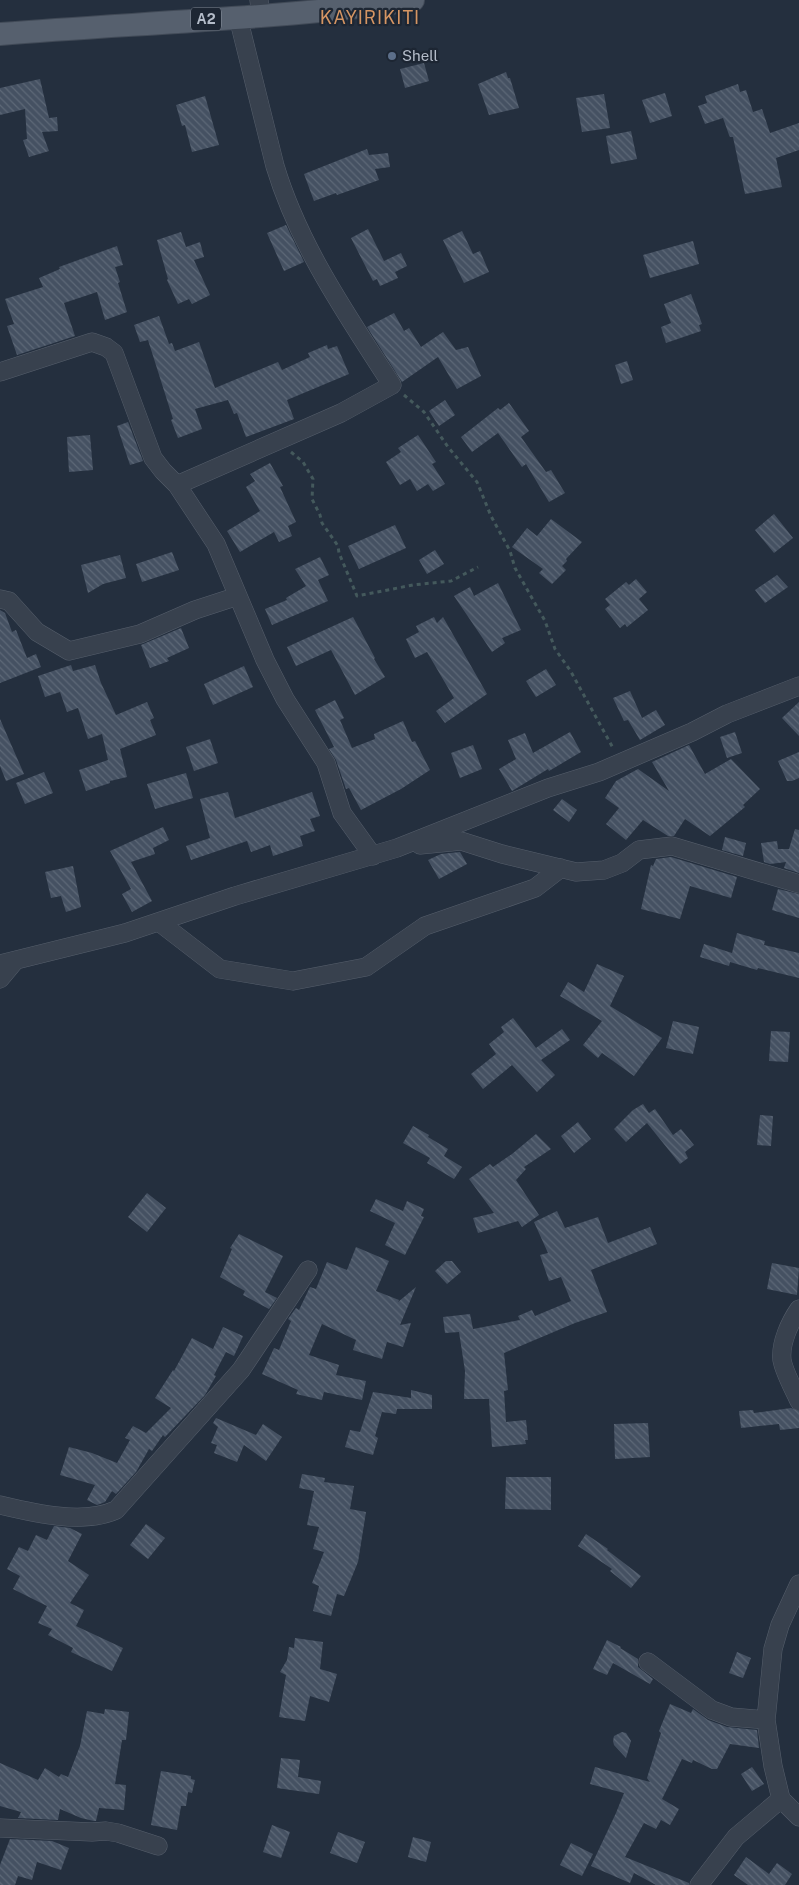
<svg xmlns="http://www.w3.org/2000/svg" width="799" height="1885" viewBox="0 0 799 1885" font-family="'Public Sans',sans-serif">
<defs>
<pattern id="building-back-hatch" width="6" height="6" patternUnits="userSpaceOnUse" patternTransform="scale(1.25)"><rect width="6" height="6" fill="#455162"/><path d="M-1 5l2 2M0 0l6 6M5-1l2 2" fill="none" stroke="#5d6877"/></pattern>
</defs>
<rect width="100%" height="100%" fill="#242f3e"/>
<!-- building -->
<path fill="url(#building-back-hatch)" d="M424,63L429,81L405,88L400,69Z
M506,72L508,78H510L519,108L489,115L478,84Z
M40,79L49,118L57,117L58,131L42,132L49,151L29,157L23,140L27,139L25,109L0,115V88Z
M738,84L740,92L746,90L753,112L762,109L770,133L799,123V150L776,158L782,187L745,194L733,137H730L729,135L723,118L705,124L698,106L707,103L705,96Z
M665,93L672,116L650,123L642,100Z
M604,94L610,128L582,132L576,98Z
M205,96L219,145L192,152L185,125L182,126L176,105Z
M631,131L637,159L611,164L606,136Z
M367,149L369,155L388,153L390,167L375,169L379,180L337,195L336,193L314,201L304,174Z
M286,225L304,262L284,271L267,233Z
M368,229L384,261L401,253L407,266L395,272L398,278L380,286L377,279L373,281L351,238Z
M462,231L473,254L480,251L489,272L464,283L443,240Z
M181,232L186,247L200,242L204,257L194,260L210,295L192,304L189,299L178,304L167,280L168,279L157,240Z
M693,241L699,264L650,278L643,255Z
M117,246L123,265L115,267L120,282L118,283L127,312L105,320L97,292L64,303L75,336L17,355L7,326L14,324L5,299L43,287L39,278L60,269L59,267Z
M691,294L702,324L699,325L701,331L666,343L661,327L671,323L664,304Z
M394,313L404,331L409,328L421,347L443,332L456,350L468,347L481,376L457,389L438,357L402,382L367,327Z
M159,316L169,344L172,343L175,351L199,342L215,388L278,362L282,370L310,357L308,353L327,345L328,349L337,346L349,374L287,400L294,419L246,437L237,413L234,414L228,400L195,409L202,429L178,438L171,420L173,419L148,340L140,342L134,325Z
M627,361L633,380L621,384L615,365Z
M445,400L455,415L439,426L429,411Z
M509,403L529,431L521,437L546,472L551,470L565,493L549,502L526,464L522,467L498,433L472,452L461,437L498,408L500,410Z
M128,422L143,461L130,465L117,426Z
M90,435L93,470L69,472L67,437Z
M418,435L436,462L432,464L445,484L433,491L428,484L417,491L410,479L400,485L386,462L401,452L398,448Z
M270,463L283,486L280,487L296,522L288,526L292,536L279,542L274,532L240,552L227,531L260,511L246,487L255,481L250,474Z
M774,514L793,538L774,553L755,530Z
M551,519L582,542L566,559L567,561L562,566L566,570L552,584L539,573L543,569L512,547L527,528L537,536Z
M395,525L406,548L359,569L348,546Z
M435,550L444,564L427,574L419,560Z
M172,552L179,570L142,582L136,564Z
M120,555L126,578L103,584L88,593L81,565Z
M320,557L329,575L318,580L328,601L272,625L265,609L287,600L286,598L306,586L295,569Z
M777,575L788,587L765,603L755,590Z
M636,579L647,592L639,599L648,610L627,627L625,624L620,628L605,609L610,605L605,599L626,582L629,585Z
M498,583L521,630L502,638L505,643L492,652L454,596L470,587L474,596Z
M0,610L5,613L12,632L16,630L27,658L36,654L41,667L0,683Z
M353,617L375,658L374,659L385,677L355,695L331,650L296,666L287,647Z
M434,617L437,623L443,617L487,694L445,723L436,711L454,698L427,652L415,658L406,639L419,632L416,626Z
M181,628L189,648L167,658L169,661L150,668L141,645Z
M71,665L73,671L95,665L101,683L116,715L147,702L154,718L150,720L156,735L120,749L127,777L110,781V783L86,791L79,770L108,760L102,734L88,739L78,708L67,712L60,692L45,697L38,676Z
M244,666L253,687L213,705L204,684Z
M546,669L556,685L536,697L526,681Z
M630,691L642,718L656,710L665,725L640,740L628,720L624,721L613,698Z
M335,700L344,718L340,720L352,748L375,739L374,734L403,721L412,742L415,741L430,770L401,789L361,810L349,788L346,789L336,760L329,749L334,747L315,710Z
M799,702V736L782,718Z
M0,719L24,774L6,781L0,766Z
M570,732L581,752L549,771L548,769L512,791L499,769L516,759L508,740L525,733L533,753Z
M735,732L742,753L727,758L720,737Z
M210,739L218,763L194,771L186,747Z
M473,745L482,769L460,778L451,753Z
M689,745L705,774L731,759L760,789L743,805L745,807L710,836L685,819L674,836H668L643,820L626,840L606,824L619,808L605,798L616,781L638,769L669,791L652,762Z
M799,752V778L792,781H787L778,761Z
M44,772L53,793L25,804L16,783Z
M186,773L193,798L155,809L147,784Z
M228,792L235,818L312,792L320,816L310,819L315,831L300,836L303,846L273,856L270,845L251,852L247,841L191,860L186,846L210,838L200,799Z
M562,799L577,810L569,822L553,810Z
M163,827L169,840L153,848L155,854L131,862L152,901L132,912L122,894L131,889L110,851Z
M795,829L799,830V873L784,868L786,862L770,864L764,862L761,843L777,841L778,849H789Z
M725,837L746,843L743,856L722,850Z
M460,852L467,864L439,879L428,860L441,854Z
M671,857L737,877L731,898L690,886L680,919L641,909L651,865L653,866L656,859Z
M73,866L81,907L66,912L61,896L51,898L45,872Z
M778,889L799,894V918L772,910Z
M737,933L765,941L764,945L799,953V978L758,968L757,970L730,962L729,966L700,957L704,944L732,953Z
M597,964L624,976L610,1006L662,1038L634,1076L602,1053L598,1058L583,1045L602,1021L560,996L568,982L584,992Z
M513,1018L536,1048L562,1029L570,1040L541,1060L555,1075L537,1092L512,1065L483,1089L471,1074L496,1054L489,1044L504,1032L501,1027Z
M673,1021L699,1027L693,1054L666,1048Z
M771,1031L790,1032L788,1062L769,1061Z
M643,1104L649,1113L655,1109L673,1135L681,1129L694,1145L685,1152L688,1158L680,1164L647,1123L626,1142L614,1129L633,1110Z
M760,1115L773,1116L771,1146L757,1145Z
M578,1122L591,1139L574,1153L561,1136Z
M413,1126L429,1135L428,1137L448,1149L444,1156L462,1167L454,1179L427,1163L430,1158L403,1143Z
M536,1134L551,1149L524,1167L526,1169L516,1180L539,1215L522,1227L518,1221L478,1233L473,1218L494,1213L469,1179L490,1164L493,1167L512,1154Z
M147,1193L166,1208L147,1232L128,1217Z
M376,1199L403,1211L407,1201L424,1209L421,1216L424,1217L405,1255L385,1245L395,1223L370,1211Z
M557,1211L565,1228L598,1217L608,1243L650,1227L657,1244L591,1270L607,1312L575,1323L504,1353L508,1390L504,1391L506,1422L526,1420L528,1440H525L526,1444L492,1447L489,1399H464L465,1371L459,1332L445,1333L443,1317L470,1314L473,1329L520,1320L518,1316L532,1310L535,1316L571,1301L561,1277L549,1281L540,1255L548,1253L534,1222Z
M239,1234L283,1256L265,1292L277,1298L269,1309L243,1295L245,1291L220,1277L232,1249L230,1248Z
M356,1247L389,1261L376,1291L399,1300L398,1302L416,1287L400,1325L411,1323L403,1347L387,1342L382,1359L353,1350L356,1340L322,1324L309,1355L339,1365L336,1375L366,1381L362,1400L324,1392L322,1400L296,1394L298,1390L262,1374L274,1348L279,1350L291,1321L288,1319L296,1308L299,1310L310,1287L316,1289L327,1262L347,1270Z
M446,1261H452L461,1272L447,1284L435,1271Z
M772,1263L799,1268L797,1295L767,1289Z
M223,1327L243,1336L234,1356L226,1352L214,1375L216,1376L205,1395L165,1437L163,1435L152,1451L149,1449L136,1472L116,1494L112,1491L105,1502L97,1505L87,1500L95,1485L60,1475L69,1447L92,1453L117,1463L130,1440L125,1438L133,1426L146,1433L171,1408L155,1398L173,1370L174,1371L192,1338L213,1349Z
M411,1390L432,1395V1409H397L396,1414L382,1412L375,1436L378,1438L373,1455L345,1447L350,1430L360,1432L373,1392L411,1398Z
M791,1408L799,1411V1428L780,1430L779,1424L741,1428L739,1411L753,1410L754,1413Z
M216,1418L256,1435L263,1424L282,1437L266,1461L244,1445L237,1462L214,1453L217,1445L211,1443L218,1427L213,1423Z
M648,1423L650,1457L615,1459L614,1424Z
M302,1474L325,1478L324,1482L354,1486L350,1509L366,1512L358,1562L344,1596L337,1594L331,1616L313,1611L319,1586L312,1583L324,1552L313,1549L319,1527L307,1525L314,1491L299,1488Z
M506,1477H551V1510L505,1509Z
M146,1524L165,1538L148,1559L130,1545Z
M54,1526L70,1528L82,1534L68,1561L89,1575L70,1603L84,1610L76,1626L123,1648L112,1671L71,1652L73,1648L48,1635L52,1629L38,1623L47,1606L13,1589L20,1576L7,1569L19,1547L28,1551L36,1535L47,1540Z
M586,1534L608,1549L607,1550L641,1576L631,1588L610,1571L612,1569L578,1546Z
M295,1638L323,1642L320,1669L337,1674L329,1702L310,1696L305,1721L279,1717L286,1675L280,1672L287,1660L289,1647L294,1648Z
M607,1640L621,1647L620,1648L638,1659V1667L653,1679L650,1684L613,1663L607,1675L593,1669Z
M737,1652L751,1658L743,1678L729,1673Z
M670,1704L691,1713L693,1709L708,1720L727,1727L757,1730L759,1748L730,1744L717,1769H712L693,1760L692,1763L682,1759L662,1799L679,1809L670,1825L661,1820L656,1829L644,1823L625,1857L689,1883V1885H656L634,1873L630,1883L591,1866L616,1813L624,1793L590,1784L595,1767L650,1782L647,1778L661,1733L659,1731Z
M105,1709L129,1712L126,1740H122L115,1784L126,1785L124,1810L99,1808L96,1821H94L81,1818L60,1809L58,1820L18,1818L21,1812L0,1806V1763L38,1780L45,1768L59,1777L61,1774L68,1777L80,1746L87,1711L104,1714Z
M622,1732L626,1733L631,1741L626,1758L614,1745L613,1741L614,1736Z
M281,1758L300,1760L298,1777L321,1781L319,1794L277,1788Z
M752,1767L764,1784L752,1791L741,1774Z
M161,1771L191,1776V1779L195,1780L192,1793L188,1792L186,1806H181L177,1830L151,1825Z
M272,1825L290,1832L281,1858L263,1852Z
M338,1832L365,1842L357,1863L330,1853Z
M413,1837L431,1842L426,1862L408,1857Z
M10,1839L52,1841L69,1848L61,1870L37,1862L32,1880L18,1876L15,1885H0V1865Z
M571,1843L593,1854L582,1876L560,1865Z
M746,1857L769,1874L777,1863L792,1874L785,1885H748L734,1875Z"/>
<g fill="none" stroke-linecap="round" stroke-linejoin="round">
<!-- minor casing -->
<g stroke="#565f6c" stroke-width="19">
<path id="minor" d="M259,0L261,15
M238,17L275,166C299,246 347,315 392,385L341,413L177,485L216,544L265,660L285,699L326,763L342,813L373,856
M0,372L92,342L106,347L114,353L153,458L163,471L177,485
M0,599L9,601L37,632L69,651L140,634L195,610L238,596
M420,845L461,841L502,854L576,872L604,870L622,863L639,850L672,846L799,884
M159,922L220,969L293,981L366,967L425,926L535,888L561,868
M0,964L125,933L235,896L397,848L548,788L599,772L692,732L727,714L799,686
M0,979L15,961
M799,1309C790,1322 780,1343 782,1360C784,1372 794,1390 799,1401
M0,1505C34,1513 83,1525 116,1510L241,1370L308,1270
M799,1584L780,1625L773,1649L766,1720L773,1766L781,1799L799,1817
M648,1662L712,1710L731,1717L766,1720
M0,1828L92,1832L106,1831L118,1833L158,1846
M699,1885L736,1837L781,1799"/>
</g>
<!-- major casing -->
<g stroke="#414a57" stroke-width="24">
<path id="major" d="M0,34C137,23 277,19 413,0"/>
</g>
<!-- path -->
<path stroke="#44595c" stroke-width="3" stroke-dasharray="4 4" stroke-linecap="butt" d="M404,395L424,412L448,447L477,482L491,516L510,551L515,568L545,621L555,649L570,670L613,748
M291,452L303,462L313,479L312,499L320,515L322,523L338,546L339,553L357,596L413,585L451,581L478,567"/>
<!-- minor -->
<use href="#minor" stroke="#38414e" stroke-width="18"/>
<!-- major -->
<use href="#major" stroke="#56606e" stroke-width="22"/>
</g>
<!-- markers -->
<circle fill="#5c6f8a" stroke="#1d2633" stroke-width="2" cx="392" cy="56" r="5"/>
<g text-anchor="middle" stroke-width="4.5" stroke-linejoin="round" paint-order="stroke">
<!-- shield labels -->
<rect fill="#1d2633" stroke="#878f9c" stroke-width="1" x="191" y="7.5" width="30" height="23" rx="4"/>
<g font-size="14" font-weight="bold" fill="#b4bcc9">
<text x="206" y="24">A2</text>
</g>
<!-- poi labels -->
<g font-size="15" fill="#b4bcc9" stroke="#1d2633" text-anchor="start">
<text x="402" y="61">Shell</text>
</g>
<!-- quarter labels -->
<g font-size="18" letter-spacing="1" fill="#d59563" stroke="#1d2633">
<text x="370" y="24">KAYIRIKITI</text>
</g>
</g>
</svg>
